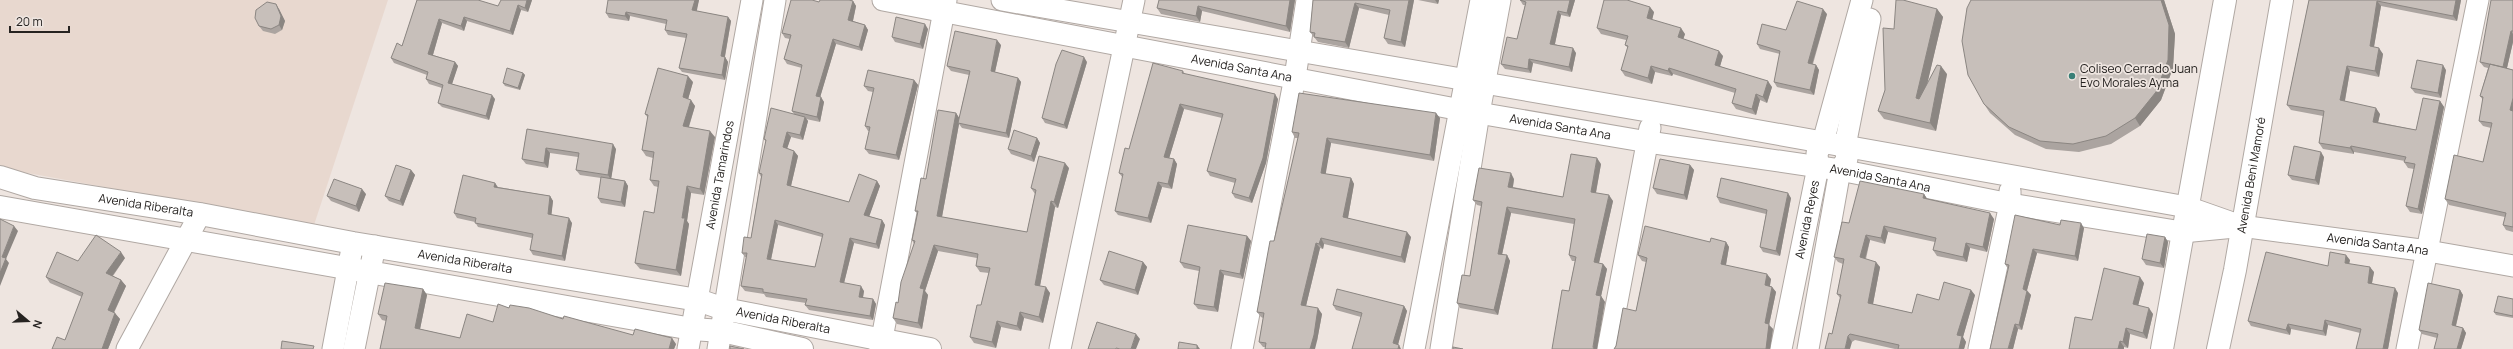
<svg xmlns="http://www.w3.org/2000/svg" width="2513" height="349" viewBox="0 0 2513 349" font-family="Manrope,sans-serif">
<rect width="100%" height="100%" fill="#eee5e0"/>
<!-- built -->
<path fill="#e8d8cf" d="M0,0H388L314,225L0,168Z"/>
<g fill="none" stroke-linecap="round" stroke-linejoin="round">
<!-- minor casing -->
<g stroke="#b0a8a3" stroke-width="23">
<g id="minor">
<path id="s1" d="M883,0L1461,110L1648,142L1840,170L2010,204L2182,232L2235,227"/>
<path id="s2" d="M1002,0L1653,112L2187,207L2241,226L2428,251L2513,266"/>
<path d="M127,349L200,214"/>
<path d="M333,349L353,243"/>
<path d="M354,349L375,246"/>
<path id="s3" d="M688,349L752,0"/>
<path d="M718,349L775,0"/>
<path d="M880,349L946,0"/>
<path d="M1060,349L1134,0"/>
<path d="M1242,349L1295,77L1307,0"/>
<path d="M1414,349L1481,0"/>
<path d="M1441,349L1479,113L1500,0"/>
<path d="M1608,349L1650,128"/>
<path id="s4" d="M1781,349L1818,167L1817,153L1823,142L1862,0"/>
<path d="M1808,349L1840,170L1847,159L1845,146L1870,19"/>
<path d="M1979,349L2010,204V191"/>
<path d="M2407,349L2478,0"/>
</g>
</g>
<!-- tertiary casing -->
<g stroke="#b0a8a3" stroke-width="24">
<g id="tertiary">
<path id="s5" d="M0,177L35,188L200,214L353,243L698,300L724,309L930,349"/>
<path d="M0,207L692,329L722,331L802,349"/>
<path d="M2162,349L2225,0"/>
<path id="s6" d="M2218,349L2235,270L2282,0"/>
</g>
</g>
<!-- minor -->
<use href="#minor" stroke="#fff" stroke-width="21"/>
<!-- tertiary -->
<use href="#tertiary" stroke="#fff" stroke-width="22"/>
</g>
<!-- wall -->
<path fill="#aba4a0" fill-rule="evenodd" d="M417,0L498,6L532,0L528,12L521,10L513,35L467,21L464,31L442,23L433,55L455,62L458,66L452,84L495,99L489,120L442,107L438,103L442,88L429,84L426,79L427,75L394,63L391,58L402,46Z
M699,0L696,11L728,17L731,21L725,57L728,62L725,80L682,72L679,68L686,38L668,35L665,30L666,24L630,16L629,21L609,18L606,13Z
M1159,0H1295L1290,32L1202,11L1200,22L1161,14L1157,8Z
M1313,0H1414L1405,47L1388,44L1384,38L1389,15L1359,8L1349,48L1318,42L1310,32Z
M1418,0H1439L1438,4Z
M1520,0H1575L1570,17L1561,15L1555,44L1576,53L1572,72L1533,63L1531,73L1505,69L1501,64L1517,39L1525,5H1523Z
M1971,0H2164L2175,34L2173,68L2161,100L2140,126L2111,144L2079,152L2046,149L2015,135L1990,113L1984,104Z
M2309,0H2461L2457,21L2381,6L2374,47L2383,54L2379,77L2350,71L2345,101L2380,114L2378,122L2416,130L2440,101L2444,107L2422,214L2410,212L2406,206L2414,169L2408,168L2404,162L2405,161L2354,152V154L2323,149L2319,143L2323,116L2291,110L2287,105Z
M2513,0V42L2507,68L2513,70V232L2506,230L2503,225L2505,217L2449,205L2445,199L2483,162L2491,128L2483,126L2479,121L2483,100L2480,96L2488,68L2484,67L2480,62Z
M853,1L856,6L853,21L865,25L868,30L862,51L836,44L820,97L824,102L820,122L806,119L808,121L803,140L791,137L787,148L794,151L798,156L791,186L849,202L877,181L880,186L869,216L882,220L885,225L879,249L854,243L844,283L864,291L863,298L873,299L876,304L873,320L809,310L805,305L806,303L766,297L764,294L745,291L741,286L746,257H745L742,253L751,238L761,177L759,173L766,142L764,139L794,114L792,111L802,68L787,64L784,59L790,39L785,38L782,33L819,2ZM778,225L822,237L815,267L771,260Z
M279,9L285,21L282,30L275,34L263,31L259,26Z
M1937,9L1943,17L1927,84L1947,74L1936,131L1884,119L1878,111L1885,90L1894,29Z
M1654,12L1652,20L1685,34L1683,39L1723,56L1720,66L1772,87L1767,103L1760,100L1756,115L1736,109L1732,103L1735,93L1673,74L1672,76L1655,72L1652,84L1625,76L1621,70L1628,48L1625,45L1626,40L1601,34L1597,28Z
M1827,14L1813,64L1816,65L1819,70L1814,95L1777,87L1774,82L1780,54L1760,49L1757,44L1786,30Z
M928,29L923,49L895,42L892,37Z
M1001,45L995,72L1018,78L1021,82L1009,138L962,128L959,124L942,217L1027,232L1035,194L1031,188L1069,168L1058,208L1055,207L1040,286L1050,293L1043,323L1024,318L1021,331L1001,327L996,348L974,343L970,337L981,305L989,273L980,272L976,266L977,258L938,251L925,291L928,295L922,329L897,324L893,318L898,303L914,244L912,240L917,213L915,211L926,179L956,113L959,118L969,75L951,71L947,66Z
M1087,62L1067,129L1045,123L1042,118Z
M2446,70L2441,98L2415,93L2411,88Z
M1183,71L1185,74L1278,99L1266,163L1252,203L1235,198L1232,193L1235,183L1210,176L1207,171L1222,118L1184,109L1169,158L1174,159L1177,164L1172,189L1162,187L1151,223L1118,215L1115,211L1123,178L1119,173L1129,149Z
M523,73L525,75L520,90L505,86L503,83Z
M914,80L918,85L899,160L869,154L865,149L869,131H868L865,126L873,92L868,91L864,86Z
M693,82L688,99L695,106L689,127L715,137L704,195L691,193L687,221L689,224L681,276L640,269L635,263L654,213L658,187L654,186L650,180L653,158L646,156L642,150L648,118L645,114Z
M1440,118L1434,161L1331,143L1325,174L1351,178L1354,184L1348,218L1411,237L1405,263L1324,244L1323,249L1320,248L1306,306L1322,314L1317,341L1265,347H1263L1259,342L1263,318L1261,317L1257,312L1274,241L1298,138H1295L1292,132Z
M527,129L616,149L611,178L625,181L628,186L625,207L601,203L598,198L601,178L580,175L576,170L578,157L550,153L548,168L526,164L522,159Z
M1037,138L1040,143L1034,162L1011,154L1008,149Z
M2324,157L2319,185L2292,180L2288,175Z
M1601,164L1596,193L1613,201L1599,263L1603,264L1607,269L1601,296L1605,302L1569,291L1575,261H1572L1569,255L1574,224L1511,213L1502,255H1507L1510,261L1498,315L1460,308L1457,303L1470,276L1481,206L1477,205L1473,200L1514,179L1513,187L1563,197Z
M1690,165L1694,170L1687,200L1657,194L1653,188Z
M411,170L415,175L403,206L389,201L385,196Z
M495,183L498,187L550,196L553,201L551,215L572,223L565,261L533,255L530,250L532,238L478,227L475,222L457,218L454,213Z
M366,194L359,212L331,201L327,196Z
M1924,194L1927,199L1994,219L1987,252L1970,248L1967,262L1937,256L1933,250L1935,242L1888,232L1885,244L1870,240L1866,259L1880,267L1873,304L1912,313L1939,300L1975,295L1963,337L1966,342L1964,349H1895L1855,340L1852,342L1832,334L1840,298L1837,294L1843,264L1838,262L1834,257L1849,223Z
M1717,197L1791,198L1780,256L1763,252L1760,247L1766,214L1720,203Z
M2060,225L2084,228L2078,261L2037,253L2027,290L2031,295L2022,330L2018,329L2013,349L2008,269L2005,264Z
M1247,236L1251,241L1243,279L1224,275L1218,312L1198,309L1194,304L1199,271L1184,268L1180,262Z
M2165,237L2168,242L2164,268L2146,265L2142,259Z
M1710,242H1726L1729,247L1726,265L1771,279L1770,286L1772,287L1776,292L1769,325L1773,329L1770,349H1614L1636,311L1646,262L1642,261L1638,255Z
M125,258L113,276L121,280L126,286L114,313L120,319L108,349H52L65,340L82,297L50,283L46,277L78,261Z
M2350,260L2349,264L2374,272L2372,283L2398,293L2388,349H2356L2360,333L2328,325L2326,336L2291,329L2290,335L2251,326L2248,321L2328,266Z
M1143,262L1147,267L1138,295L1104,285L1100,280Z
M2144,283L2138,305L2153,314L2147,339L2130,334L2128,348L2124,347V349H2069L2092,320Z
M423,289L427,295L420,329L460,338L493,322L509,308L563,319L633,335L676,344L674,349H380L386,321L382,320L378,314Z
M2460,290L2463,295L2456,326L2463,328L2466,333L2461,349H2434L2437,338L2422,334L2419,330Z
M2513,299V318L2496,315L2494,312Z
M1333,305L1404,306L1407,311L1398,345L1361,317L1336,310Z"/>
<!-- shaded-wall -->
<path fill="#8b8682" d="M527,0H532L528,12L525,8Z
M695,0H699L696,15L692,10Z
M1290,0H1295L1290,32L1286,26Z
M1409,0H1414L1405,47L1401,42Z
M1435,0H1439L1438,4Z
M1570,0H1575L1570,17L1567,13Z
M2161,0H2164L2175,34L2173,68L2161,100L2140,126L2135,118Z
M2456,0H2461L2457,21L2453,16Z
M853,1L856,6L852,25L848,20Z
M2377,1L2381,6L2373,52L2370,46Z
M1355,3L1359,8L1349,48L1345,42Z
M276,4L279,9L285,21L282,30L279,25Z
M518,5L521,10L513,35L510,31Z
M1198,6L1202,11L1200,22L1196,16Z
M1650,7L1654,12L1651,24L1647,18Z
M1823,9L1827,14L1811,68L1808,63Z
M1937,9L1943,17L1922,106L1916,98Z
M1558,11L1561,15L1554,48L1550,44Z
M626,12L630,16L629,21L625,16Z
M464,17L467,21L464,31L461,26Z
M728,17L731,21L724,61L721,56Z
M439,19L442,23L432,58L428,54Z
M925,24L928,29L923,49L920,44Z
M865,25L868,30L862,51L859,47Z
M1681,28L1685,34L1682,43L1678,37Z
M2511,31L2513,34V42L2506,72L2503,67Z
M833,39L836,44L819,101L816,96Z
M997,40L1001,45L994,76L991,71Z
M1573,48L1576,53L1572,72L1569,67Z
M2379,48L2383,54L2379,77L2375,71Z
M1719,51L1723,56L1719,70L1715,65Z
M725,57L728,62L725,80L722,75Z
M1084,57L1087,62L1067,129L1064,125Z
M1529,59L1533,63L1531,73L1528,69Z
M455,62L458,66L451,87L448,83Z
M1816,65L1819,70L1814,95L1810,90Z
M2443,65L2446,70L2441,98L2438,93Z
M1651,66L1655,72L1652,84L1648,78Z
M1941,66L1947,74L1936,131L1930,123Z
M2347,66L2350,71L2344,105L2340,100Z
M1669,68L1673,74L1672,76L1668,71Z
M523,73L525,75L520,90L518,88Z
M688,76L693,82L687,103L683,97Z
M1018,78L1021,82L1009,138L1006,133Z
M914,80L918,85L899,160L896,155Z
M1768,81L1772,87L1767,103L1763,97Z
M1275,94L1278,99L1266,163L1252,203L1249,198Z
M1756,94L1760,100L1756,115L1752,109Z
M492,95L495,99L489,120L486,116Z
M821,97L824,102L820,122L817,117Z
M2513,98V115L2510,110Z
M691,100L695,106L687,132L683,126Z
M2440,101L2444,107L2422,214L2418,209Z
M1180,104L1184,109L1168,162L1164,157Z
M2376,108L2380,114L2377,127L2373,122Z
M956,113L960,119L958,123L959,124L941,222L937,216Z
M1436,113L1440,118L1434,161L1430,155Z
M805,117L808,121L803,140L800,135Z
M710,131L715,137L704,195L700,189Z
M787,132L791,137L786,152L783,147Z
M1037,138L1040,143L1034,162L1031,156Z
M1327,138L1331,143L1325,178L1321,173Z
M613,144L616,149L611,180L608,175Z
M2351,146L2354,152V154L2350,148Z
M546,148L550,153L548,168L544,163Z
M794,151L798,156L790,190L787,185Z
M2321,152L2324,157L2319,185L2315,180Z
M1597,158L1601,164L1595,197L1591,192Z
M1174,159L1177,164L1172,189L1168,184Z
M1065,163L1069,168L1058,208L1054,202Z
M1690,165L1694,170L1687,200L1684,195Z
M411,170L415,175L403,206L400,201Z
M1511,173L1514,179L1512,192L1508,187Z
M1351,178L1354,184L1347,223L1343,217Z
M625,181L628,186L625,207L621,202Z
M877,181L880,186L868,220L864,215Z
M1158,182L1162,187L1151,223L1148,218Z
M495,183L498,188L494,187Z
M687,186L691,193L687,221L689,224L681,276L676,270L682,218Z
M362,189L366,194L359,212L356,206Z
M1788,193L1791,198L1780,256L1776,251Z
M1924,194L1928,200L1923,198Z
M1609,195L1613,201L1598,267L1594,262Z
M550,196L553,201L551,219L548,214Z
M1051,201L1055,207L1039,291L1035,285Z
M1507,207L1511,213L1501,259L1498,254Z
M1990,213L1994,219L1987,252L1983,247Z
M569,218L572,223L565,261L562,256Z
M775,220L778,225L770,264L767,259Z
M882,220L885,225L879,249L876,244Z
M2081,223L2084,228L2078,261L2075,256Z
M14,226L18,231L6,259L9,263L0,286V273L2,257Z
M1884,226L1888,232L1885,244L1881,238Z
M1407,232L1411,237L1405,263L1401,257Z
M1866,235L1870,240L1864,263L1860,257Z
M1247,236L1251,241L1243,279L1240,274Z
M2165,237L2168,242L2164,268L2160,263Z
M850,238L854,243L843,287L840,282Z
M1321,238L1324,244L1323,249L1319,244Z
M1726,242L1729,247L1725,270L1721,264Z
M1316,243L1320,248L1305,310L1301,305Z
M1966,243L1970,248L1967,262L1963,257Z
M934,245L938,251L925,291L928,295L922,329L918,323L920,288Z
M2033,249L2037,253L2026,294L2023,289Z
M121,252L125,258L110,279L106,273Z
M1507,255L1510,261L1498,315L1494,310Z
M2346,255L2350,260L2348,268L2345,263Z
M1143,262L1147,267L1138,295L1135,290Z
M1876,262L1880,267L1872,309L1868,303Z
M1603,264L1607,269L1600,301L1596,295Z
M2370,267L2374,272L2371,288L2368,283Z
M1220,270L1224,275L1218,312L1214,307Z
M1767,274L1771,279L1769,290L1765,285Z
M2140,277L2144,283L2137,310L2133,304Z
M121,280L126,286L112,316L108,310Z
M861,286L864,291L862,302L859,297Z
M1046,287L1050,293L1043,323L1039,317Z
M1772,287L1776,292L1769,325L1773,329L1770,349H1766L1765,323Z
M2395,288L2398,293L2388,349H2383Z
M423,289L427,295L419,334L415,328Z
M1971,290L1975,295L1963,337L1966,342L1964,349H1959L1957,335Z
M2460,290L2463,295L2455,329L2452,325Z
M2027,291L2031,295L2022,330L2019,325Z
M1601,296L1605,302L1597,349H1594L1593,347Z
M873,299L876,304L873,320L870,316Z
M1404,306L1407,311L1397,348L1393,343Z
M1318,308L1322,314L1317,341L1315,349H1310Z
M2149,308L2153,314L2147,339L2143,333Z
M1020,312L1024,318L1021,331L1017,326Z
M115,313L120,319L108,349H102Z
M2325,320L2328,325L2326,336L2323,331Z
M997,321L1001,327L996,348L992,342Z
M2015,324L2018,329L2013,349H2008Z
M2288,324L2291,329L2290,335L2286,330Z
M2126,328L2130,334L2128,348L2123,342Z
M2463,328L2466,333L2461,349H2457Z
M1136,334L1140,339L1136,349H1131Z
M1848,336L1852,342L1850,349H1845Z
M672,338L676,344L674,349H669Z
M2120,341L2124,347V349H2118Z
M1197,345L1200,349H1197Z
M1399,345L1401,349H1398Z"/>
<!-- building -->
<path fill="#c7bfba" stroke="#8b8682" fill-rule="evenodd" d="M417,0H478L498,6L501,0H527L525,8L518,5L510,31L464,17L461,26L439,19L428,54L455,62L448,83L492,95L486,116L438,103L443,85L426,79L428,72L391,58L397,43L402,46Z
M608,0H695L692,10L728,17L721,56L725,57L722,75L679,68L687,34L665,30L667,20L626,12L625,16L606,13Z
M791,0H812L819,2L820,0H849L853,1L848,20L865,25L859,47L833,39L816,96L821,97L817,117L792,111L802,65L784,59L791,35L782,33Z
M1159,0H1290L1286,26L1198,6L1196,16L1157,8Z
M1313,0H1409L1401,42L1384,38L1390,10L1355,3L1345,42L1314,37L1315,33L1310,32Z
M1520,0H1570L1567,13L1558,11L1550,44L1573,48L1569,67L1529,59L1528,69L1501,64L1507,37L1517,39L1526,2Z
M1604,0H1627L1650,7L1647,18L1681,28L1678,37L1719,51L1715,65L1768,81L1763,97L1756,94L1752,109L1732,103L1736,89L1669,68L1668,71L1651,66L1648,78L1621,70L1628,46L1625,45L1628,36L1597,28Z
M1896,0H1903L1937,9L1916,98L1919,99L1937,65L1941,66L1930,123L1878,111L1885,90L1883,28L1894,29Z
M1971,0H2161L2169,25L2168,60L2156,92L2135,118L2106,136L2073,144L2040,141L2009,127L1984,104L1968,75L1962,41L1967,8Z
M2309,0H2456L2453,16L2377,1L2370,46L2379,48L2375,71L2347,66L2340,100L2376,108L2373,122L2416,130L2423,98L2440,101L2418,209L2406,206L2415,164L2404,162L2406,157L2351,146L2350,148L2319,143L2324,111L2287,105Z
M2491,0H2513V31H2511L2503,67L2480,62Z
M1797,1L1823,9L1808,63L1816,65L1810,90L1774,82L1780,51L1757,44L1762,24L1786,30Z
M267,2L276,4L281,16L279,25L271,29L259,26L255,18L256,10Z
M896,17L925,24L920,44L892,37Z
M955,31L997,40L991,71L1018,78L1006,133L958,123L970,71L947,66Z
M1062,50L1084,57L1064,125L1042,118L1056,64Z
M2417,60L2443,65L2438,93L2411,88Z
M1153,63L1183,71L1182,73L1275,94L1263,158L1249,198L1232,193L1236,179L1207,171L1223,114L1180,104L1164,157L1174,159L1168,184L1158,182L1148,218L1115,211L1123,174L1119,173L1125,148L1129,149Z
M2490,64L2513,70V98L2510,110L2513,111V227L2503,225L2506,213L2445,199L2454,155L2483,162L2492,123L2479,121L2483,97L2480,96Z
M507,68L523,73L518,88L503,83Z
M658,68L688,76L683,97L691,100L683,126L710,131L700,189L687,186L682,218H685L676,270L635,263L644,211L654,213L659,181L650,180L654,152L642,150L648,115L645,114Z
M868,70L914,80L896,155L865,149L870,127L865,126L874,88L864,86Z
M1299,93L1436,113L1430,155L1327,138L1321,173L1351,178L1343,217L1407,232L1401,257L1321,238L1319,244L1316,243L1301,305L1318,308L1314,335L1310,349H1265L1266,343L1259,342L1264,313L1257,312L1270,241H1274L1299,133L1292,132Z
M771,108L805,117L800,135L787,132L783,147L794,151L787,185L849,202L859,174L877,181L864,215L882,220L876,244L850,238L840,282L861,286L859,297L873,299L870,316L805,305L807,299L763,292V289L741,286L747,253H742L744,237L751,238L762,174L759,173L766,140L764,139ZM775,220L823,234L815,267L767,259Z
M938,110L956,113L937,216L1027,232L1036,190L1031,188L1039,156L1065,163L1054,202L1051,201L1035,285L1046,287L1039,317L1020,312L1017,326L997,321L992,342L970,337L977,305H981L990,268L976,266L978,254L934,245L920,288L924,289L918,323L893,318L896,302L898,303L901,282L915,241L912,240L918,211H915L921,178L926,179Z
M527,129L613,144L608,175L576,170L579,153L546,148L544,163L522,159Z
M1014,130L1037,138L1031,156L1008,149Z
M2294,146L2321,152L2315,180L2288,175Z
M1571,154L1597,158L1591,192L1609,195L1594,262L1603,264L1596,295L1601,296L1593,347L1594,349H1552L1562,290L1569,291L1576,257L1569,255L1575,219L1507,207L1498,254L1507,255L1494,310L1457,303L1462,275L1470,276L1482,202L1473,200L1479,168L1511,173L1508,187L1563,197Z
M1660,159L1690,165L1684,195L1653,188Z
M396,165L411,170L400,201L385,196Z
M463,175L495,183L494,187L550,196L548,214L569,218L562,256L530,250L533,234L475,223L476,218L454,213Z
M601,177L625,181L621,202L598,198Z
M1721,178L1788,193L1776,251L1760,247L1767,210L1717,197Z
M334,179L362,189L356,206L327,196Z
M1860,181L1924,194L1923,198L1990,213L1983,247L1966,243L1963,257L1933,250L1936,238L1884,226L1881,238L1866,235L1860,257L1876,262L1868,303L1912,313L1917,294L1939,300L1944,282L1971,290L1957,335L1962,336L1959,349H1898L1899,345L1850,334L1848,336L1845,349H1825L1829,333L1832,334L1841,295L1837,294L1844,259L1834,257L1842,222L1849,223Z
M2015,215L2060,225L2061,220L2081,223L2075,256L2033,249L2023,289L2027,291L2019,325L2015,324L2008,349H1990L2009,265L2005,264Z
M0,219L14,226L2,257L6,258L0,273Z
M1188,225L1247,236L1240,274L1220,270L1214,307L1194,304L1200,267L1180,262Z
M1645,226L1710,242L1711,238L1726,242L1721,264L1767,274L1765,285L1772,287L1765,323L1769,324L1766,349H1614L1616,346L1623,308L1636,311L1647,258L1638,255Z
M2147,234L2165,237L2160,263L2142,259Z
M96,235L121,252L106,273L121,280L108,310L115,313L102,349H52L57,337L65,340L83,293L46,277L57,252L78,261Z
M1109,251L1143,262L1135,290L1100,280Z
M2266,252L2328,266L2330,252L2346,255L2345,263L2370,267L2368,283L2395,288L2383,349H2356L2361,329L2325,320L2323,331L2288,324L2286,330L2248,321Z
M2104,268L2140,277L2133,304L2149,308L2143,333L2126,328L2123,342L2120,341L2118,349H2069L2075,317L2092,320Z
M385,283L423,289L415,328L460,338L467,314L493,322L498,304L509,308L510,305L529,308L563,319L564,316L633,335L635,329L672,338L669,349H380L387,316L378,314Z
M2428,283L2460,290L2452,325L2463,328L2457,349H2434L2438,334L2419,330Z
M1337,289L1404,306L1393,343L1399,345L1398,349H1352L1362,313L1333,305Z
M2498,296L2513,299V316L2494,312Z
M1097,322L1136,334L1131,349H1120L1116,348V349H1088Z
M282,341L314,346L313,349H281Z
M1179,342L1197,345V349H1178Z
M730,346L744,349H730Z
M1453,347L1463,349H1453Z"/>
<!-- markers -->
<circle fill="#387f77" stroke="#eee5e0" stroke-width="1.5" cx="2072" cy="76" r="4"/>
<g text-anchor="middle" stroke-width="3.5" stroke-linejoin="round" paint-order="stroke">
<!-- street labels -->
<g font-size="12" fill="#262321" stroke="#eee5e0">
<text dy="4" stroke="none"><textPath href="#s1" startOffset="365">Avenida Santa Ana</textPath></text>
<text dy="4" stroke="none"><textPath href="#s1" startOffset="689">Avenida Santa Ana</textPath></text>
<text dy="4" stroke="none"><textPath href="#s3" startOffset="177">Avenida Tamarindos</textPath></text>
<text dy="4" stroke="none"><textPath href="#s6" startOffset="177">Avenida Beni Mamoré</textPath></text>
<text dy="4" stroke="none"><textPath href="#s1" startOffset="1013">Avenida Santa Ana</textPath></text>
<text dy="4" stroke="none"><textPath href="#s5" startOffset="149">Avenida Riberalta</textPath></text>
<text dy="4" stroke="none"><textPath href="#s4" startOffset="132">Avenida Reyes</textPath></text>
<text dy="4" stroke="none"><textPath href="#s2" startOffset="1398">Avenida Santa Ana</textPath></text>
<text dy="4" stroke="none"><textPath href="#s5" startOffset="473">Avenida Riberalta</textPath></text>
<text dy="4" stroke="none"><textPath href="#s5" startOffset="797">Avenida Riberalta</textPath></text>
</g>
<!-- poi labels -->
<g font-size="12" fill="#262321" stroke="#eee5e0" text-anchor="start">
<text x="2080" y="73">Coliseo Cerrado Juan<tspan x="2080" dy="14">Evo Morales Ayma</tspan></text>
</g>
</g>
<!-- north arrow -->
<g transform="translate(28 321) rotate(109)" stroke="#eee5e0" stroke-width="3" paint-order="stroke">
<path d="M0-3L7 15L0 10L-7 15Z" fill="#262321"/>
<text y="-6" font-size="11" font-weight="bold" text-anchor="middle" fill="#262321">N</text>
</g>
<!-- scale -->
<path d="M10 26v6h59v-6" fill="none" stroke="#262321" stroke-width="2"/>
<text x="16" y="26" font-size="12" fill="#262321" stroke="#eee5e0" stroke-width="3" paint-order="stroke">20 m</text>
</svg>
